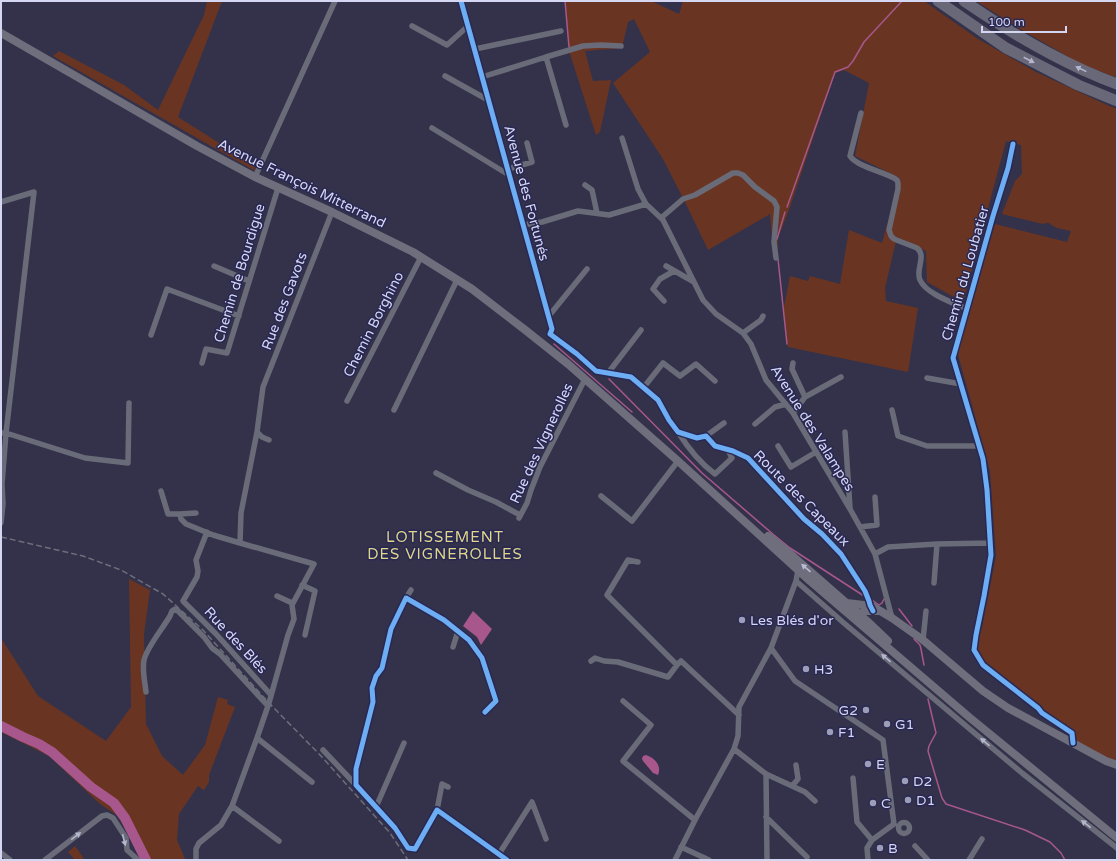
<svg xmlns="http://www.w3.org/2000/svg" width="1118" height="861" viewBox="0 0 1118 861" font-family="'Varela Round',sans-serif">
<rect width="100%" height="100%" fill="#33324a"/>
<!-- green -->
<path fill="#693522" d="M207,1H222L178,117L254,165L255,171L53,56L59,51L124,85L158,110L204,15Z
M565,1H651L679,14L683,1H924L978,39L1036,72L1107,105L1117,109V762L1079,744L1072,731L1039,706L984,661L978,651V639L982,628L996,556L990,471L957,351L995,224L1067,242L1071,231C1066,230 1062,229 1057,228C1051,226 1051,221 1043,224L1002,214L1015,181L1022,174L1021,145L1006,141L963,302L927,282L926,251L897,237L885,288L886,301L918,308L908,372L788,347L783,312L790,276L808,281L810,276L840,284L849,230L882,243L900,178L855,156L869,83L844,70L835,73L790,207L778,238L777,260H774L770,214L708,250L686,204L663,159L613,83L650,52L634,19L628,22L622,48L585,51L593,81L611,80L600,132L596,135L569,51Z
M976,1H1117V78L1079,63L1020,29Z
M129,579L150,590L144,634L146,724L162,756L183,775L205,745L218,697L228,700L227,704L235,707L209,775V782L204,790L198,786L179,814L177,840L185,859L186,860H143L118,816L100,804L49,756L1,732V638L38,696L106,741L131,707Z
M75,846L85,860H86H75L68,852Z"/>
<!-- water -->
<path fill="#a7578c" d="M473,611L492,629L481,645L477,637L463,626Z
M646,755C655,758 662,766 658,775L653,773L643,761L642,759L643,756Z"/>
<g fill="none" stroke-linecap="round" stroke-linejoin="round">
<!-- stream -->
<path stroke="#a7578c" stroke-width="1.5" d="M565,1L569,47
M787,207L835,72L848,67L853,61L864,42L902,1
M777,239L785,212
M778,259L787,344
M554,344L632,412
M609,379L702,473L774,535L790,548L864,596
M872,600L879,605L882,603L884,599
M899,609L912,626
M914,639L920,645L921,649L924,665
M928,699L936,733L929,746L928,751L942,798L946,804L1025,830L1050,842L1061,853L1065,860"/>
<!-- river -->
<path stroke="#a7578c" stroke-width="10" d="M1,726L23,737L39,744L52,752L91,787L114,803L125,818L146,860"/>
<!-- street -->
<path stroke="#6a6b78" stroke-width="5.5" d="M461,1L552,329L550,334L577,354L596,371L631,377L658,400L669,420L678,432L697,438L706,436L715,446L733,451L748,458L804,519L822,534L841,554L865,591L871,608
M412,26L447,45L468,26
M475,49L561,31
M546,57L583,46L601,45L621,46
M445,76L488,100
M482,77L546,57L566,125
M861,113L850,156C857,167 886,172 897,180L898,183V189L889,230L891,236L894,239L917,248C927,256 915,270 920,280C926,294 954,303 967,309
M432,128L509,175
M622,138L638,189L646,204L663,220L703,300L716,314L743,333L751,344L766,380L793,413L850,509L875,554L892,618
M1013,144L1008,168L993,216L953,358L983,459L987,490L991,555L984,596L976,635L974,650L983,665L1038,708L1042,713L1072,733L1073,743
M508,169L532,162L527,143
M255,177L335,1
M585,185L592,190L597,213
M1,202L34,192L6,433H1
M661,218L683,199L695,195L733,173H738L743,175L755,187L774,201L777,207L774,242L776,258
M523,225L542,222L578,211L609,215L646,204
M214,266L249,281
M666,266L694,282
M664,301L653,289L660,279L674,271
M548,317L587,269
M743,333L761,320L763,316
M151,335L167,289L239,316
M202,363L206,349L227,353L278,188
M793,363L792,369L805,397
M608,373L641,330
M927,378L961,384
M644,387L663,363L680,376L696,364L715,381
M347,401L421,257
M394,410L457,280
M892,410L898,436L927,446H979
M793,413L805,397L841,377
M755,424L775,407L786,404
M678,432C688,448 700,463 715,474L732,458L728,450
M845,432L850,508
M706,436L724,423
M269,440L262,437L257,432L263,387L332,212
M778,446L791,467L816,452
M436,473L468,490L496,502L520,515
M161,491L168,514H180L181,519L186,524L213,535L240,543
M601,496L632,521L678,461
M180,514L196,513
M519,518L527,503L531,490L540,467L585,379
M1,523L3,504L2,484L6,433L85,458L128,463L129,403
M860,527L877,525L875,497
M207,532L196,560L198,571L197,577L183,601L216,634L271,695
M875,554L888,547L937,544L990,543
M638,562L628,560L607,595L677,665
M796,581L845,624L1022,773L1117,848
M934,583L937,544
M302,585L315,591L305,635
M277,596L292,603
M406,598L411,590
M923,640L926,611
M453,647L458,631
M771,648L795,681L883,740L894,824
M591,661L595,658L604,661L618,662L668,677L677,665L681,661L739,715
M146,692C145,682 142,670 144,660C147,647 163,628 170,616L172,611L175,609L178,611L204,637L212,648L220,654L268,706
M623,701L651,725L623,761L695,820
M485,712L496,701L482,658L469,640L444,620L406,598L391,629L382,668L376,676L372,688L373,702L356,769V785L395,828L408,848L415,849L437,810L507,860
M257,738L312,782
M734,749L766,774L767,860
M323,750L356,785
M766,774L805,792L815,801
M853,778L857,822L872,840
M792,786L798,779L796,765
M232,806L279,841
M376,807L404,743
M437,810L442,784L448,787
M766,817L807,857
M898.5 828a5.5 5.5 0 1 1 11 0a5.5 5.5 0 1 1-11 0Z
M915,846L928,860
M681,847L709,860
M1,853L10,860
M499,854L532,802L546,839
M45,860L102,816L107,815L113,818L126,838L127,850L138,860
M196,860V849L199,843L221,825L232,806L257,738L269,703L288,635L294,619L292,605L314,564L240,543L241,513L257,432
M675,860L695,820L734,749L738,736L739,707L771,648L796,581L798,570
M868,860L867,848L872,840L894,824
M969,860L982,839"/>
<!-- secondary -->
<path stroke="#6e6e7d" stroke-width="8" d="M1,33L197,146L255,177L332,212L413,252L472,289L524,329L568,364L678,461L810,581L969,717L1117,838
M768,536L787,551L867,621L888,641
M847,603L872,606L892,618L923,640L983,691L1008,708L1106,761L1117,765
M855,614H860L865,611H880"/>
<!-- highway -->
<path stroke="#696879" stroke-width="11" d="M938,1L1006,48L1078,85L1117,101
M964,1C1002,27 1042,51 1083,70C1094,75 1106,80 1117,84"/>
<!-- rail -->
<path stroke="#6d6e7b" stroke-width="1.5" stroke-dasharray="6 3" stroke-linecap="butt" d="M1,537L83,556L121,570L163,594L203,630L269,703L321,756L390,833L408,860"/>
<!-- cycleway casing -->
<g stroke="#292854" stroke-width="8">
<path id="cycleway" d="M461,1L552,329L550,334L577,354L596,371L631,377L658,400L669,420L678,432L697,438L706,436L715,446L733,451L748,458L804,519L822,534L841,554L865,591L869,601L870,605L873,611
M1013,144L1008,168L993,216L953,358L983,459L987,490L991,555L984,596L976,635L974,650L983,665L1038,708L1042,713L1072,733L1073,743
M485,712L496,701L482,658L469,640L444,620L406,598L391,629L382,668L376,676L372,688L373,702L356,769V785L395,828L408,848L415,849L437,810L507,860"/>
</g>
<!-- cycleway -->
<use href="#cycleway" stroke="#6dadf4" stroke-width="5"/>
</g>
<!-- one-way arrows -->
<defs><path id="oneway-solid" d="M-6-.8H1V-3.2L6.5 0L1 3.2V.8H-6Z"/></defs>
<g fill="#b4b5ce">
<use href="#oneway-solid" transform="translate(1029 60) rotate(27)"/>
<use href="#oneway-solid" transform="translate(1081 69) rotate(-154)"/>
</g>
<use fill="#babcd5" href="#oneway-solid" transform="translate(806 568) rotate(-139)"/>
<g fill="#b4b6cd">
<use href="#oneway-solid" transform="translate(886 658) rotate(-140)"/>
<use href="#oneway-solid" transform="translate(985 742) rotate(-140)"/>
<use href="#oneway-solid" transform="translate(1086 824) rotate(-142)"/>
<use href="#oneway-solid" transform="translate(76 836) rotate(-37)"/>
<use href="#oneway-solid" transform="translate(124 840) rotate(76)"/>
</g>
<!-- markers -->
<g fill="#9c9db7" stroke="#292854" stroke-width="1.5">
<circle cx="742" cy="620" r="4"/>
<circle cx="806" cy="669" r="4"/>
<circle cx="866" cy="710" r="4"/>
<circle cx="887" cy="724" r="4"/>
<circle cx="830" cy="732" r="4"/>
<circle cx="868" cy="764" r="4"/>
<circle cx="905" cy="781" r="4"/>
<circle cx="908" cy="800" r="4"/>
<circle cx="873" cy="803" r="4"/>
<circle cx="880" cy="848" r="4"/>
</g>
<g text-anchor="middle" stroke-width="3" stroke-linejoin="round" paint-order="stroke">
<!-- street labels -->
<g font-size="14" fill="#d4d6f2" stroke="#292854">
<text transform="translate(302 183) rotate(26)" y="5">Avenue François Mitterrand</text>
<text transform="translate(527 193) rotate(75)" y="5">Avenue des Fortunés</text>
<text transform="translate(239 273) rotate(-73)" y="5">Chemin de Bourdigue</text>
<text transform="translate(965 273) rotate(-74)" y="5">Chemin du Loubatier</text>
<text transform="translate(284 301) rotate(-69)" y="5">Rue des Gavots</text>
<text transform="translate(373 324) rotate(-63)" y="5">Chemin Borghino</text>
<text transform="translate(813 428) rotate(58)" y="5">Avenue des Valampes</text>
<text transform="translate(541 443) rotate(-65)" y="5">Rue des Vignerolles</text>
<text transform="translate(802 498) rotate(45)" y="5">Route des Capeaux</text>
<text transform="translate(236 640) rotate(47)" y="5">Rue des Blés</text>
</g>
<!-- poi labels -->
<g font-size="14" fill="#d4d6f2" stroke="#292854" text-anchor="start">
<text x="750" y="625">Les Blés d'or</text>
<text x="814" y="674">H3</text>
<text x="858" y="715" text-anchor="end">G2</text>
<text x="895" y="729">G1</text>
<text x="838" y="737">F1</text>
<text x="876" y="769">E</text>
<text x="913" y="786">D2</text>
<text x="916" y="805">D1</text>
<text x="881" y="808">C</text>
<text x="888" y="853">B</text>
</g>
<!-- neighbourhood labels -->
<g font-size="15" letter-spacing="1" fill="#e0d788" stroke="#292854">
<text x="445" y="542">LOTISSEMENT<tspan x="445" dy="17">DES VIGNEROLLES</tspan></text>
</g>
</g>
<!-- border -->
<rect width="1118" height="861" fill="none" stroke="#d4d6f2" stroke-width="4"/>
<!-- scale -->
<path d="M982 26v6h84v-6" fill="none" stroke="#d4d6f2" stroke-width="2"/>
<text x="988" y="26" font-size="12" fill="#d4d6f2" stroke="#292854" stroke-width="3" paint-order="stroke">100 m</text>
</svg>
